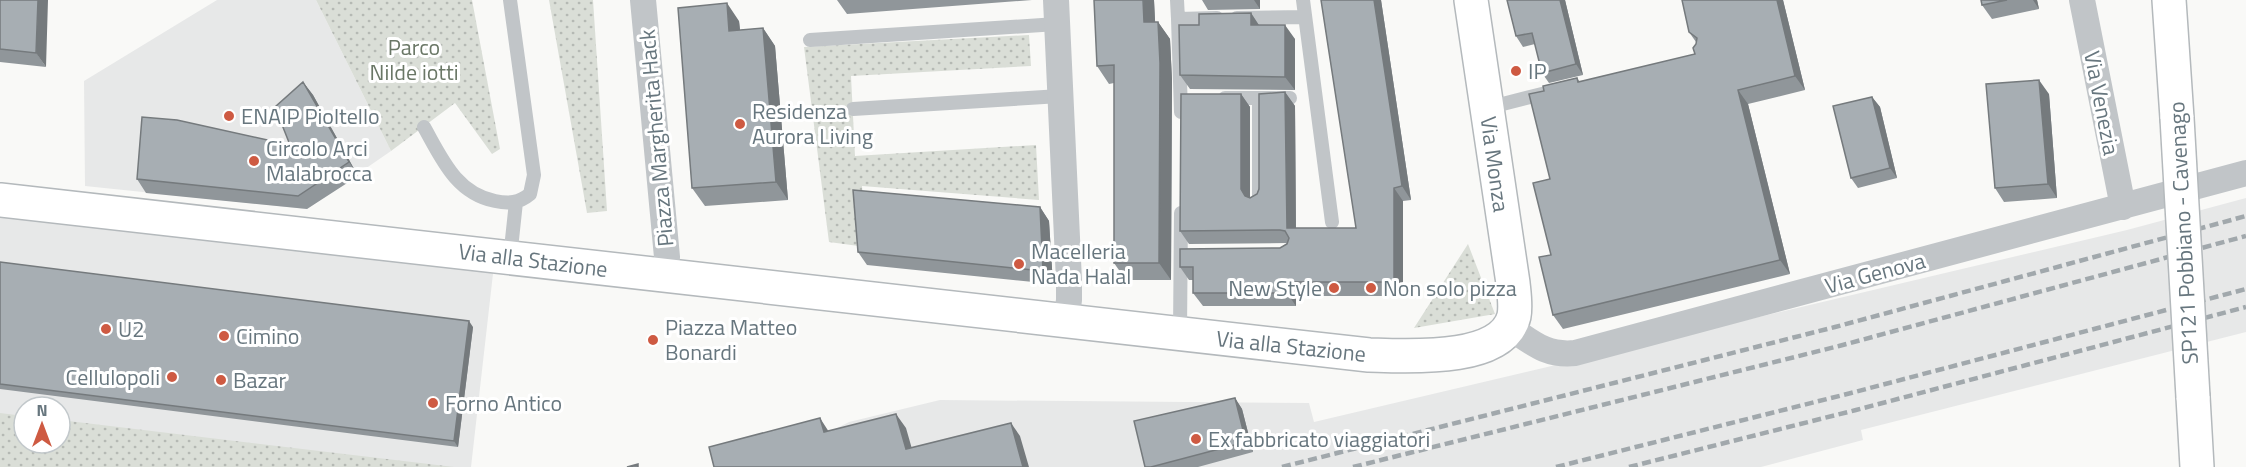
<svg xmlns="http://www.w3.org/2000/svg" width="2246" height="467" viewBox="0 0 2246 467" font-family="'Titillium Web',sans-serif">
<defs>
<pattern id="green-dots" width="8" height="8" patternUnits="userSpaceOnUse" patternTransform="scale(1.5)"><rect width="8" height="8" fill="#daded7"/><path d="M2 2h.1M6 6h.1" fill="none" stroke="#b5b9b4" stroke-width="1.8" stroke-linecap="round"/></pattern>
</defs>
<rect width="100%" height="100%" fill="#f9f9f7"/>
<!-- built -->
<path fill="#e7e8e8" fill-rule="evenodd" d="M217,0H316L391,151L307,209L85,186L84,81Z
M2246,198V332L1861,430L1863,440L1761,467H720L829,432L849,422L940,400L1309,403L1314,422L2127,230Z
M0,208L494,265L471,467H0ZM24,407H60V443H24Z"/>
<!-- green -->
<path fill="url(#green-dots)" d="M316,0H472L500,149L492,154L455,103L391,151Z
M549,0H593L607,211L587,213Z
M1029,35L1031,66L851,76L855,156L1036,145L1039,200L862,186L866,247L829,242L804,47Z
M1468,244L1495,314L1414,328Z
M0,413L24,416V443H60V420L454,467H0Z"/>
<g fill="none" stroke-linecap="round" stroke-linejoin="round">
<!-- secondary casing -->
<g stroke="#b4b9bc" stroke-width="36">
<path id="secondary" d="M2169,0L2177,118
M0,200L1369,355C1406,356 1503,363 1514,316C1516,306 1514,293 1513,283L1471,0
M2193,397L2197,467"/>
</g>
<!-- lane -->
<path stroke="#c1c5c8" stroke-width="14" d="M1177,0L1178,19L1217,18
M1303,0L1332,222
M1237,18L1305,17
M1178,19L1181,112
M810,40L1057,24
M1225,98H1290
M1259,98V202
M1487,108L1546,93
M853,109L1060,96
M424,127C442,159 456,193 495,201C509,204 519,203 530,194L534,175L510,0
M510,258L516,202
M1180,333L1181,213"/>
<!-- street -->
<path stroke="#c1c5c8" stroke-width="26" d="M643,0L667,257L664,275
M1056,0L1069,281V300L1066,321
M2082,0L2123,207
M1509,327C1532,342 1545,356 1575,353L2246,173"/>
<!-- secondary -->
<use href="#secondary" stroke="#fff" stroke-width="33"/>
<!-- rail -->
<path stroke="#a1a8ac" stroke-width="4.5" stroke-dasharray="9 4.5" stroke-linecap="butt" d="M1282,467L1835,327L2246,216
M1353,467L1839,346L2246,236
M1556,467L1851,393L2246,289
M1629,467L1856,410L2246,307"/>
<!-- secondary-bridge casing -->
<g stroke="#b4b9bc" stroke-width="36" stroke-linecap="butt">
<path id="secondary-bridge" d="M2177,118L2193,397"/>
</g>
<!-- secondary-bridge -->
<use href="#secondary-bridge" stroke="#fff" stroke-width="33"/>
</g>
<!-- wall -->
<path fill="#90969a" d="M0,0L46,67L0,62Z
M837,0H1032L847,14Z
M1154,0L1155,22H1158L1170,39L1172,80L1171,280H1126L1114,263V83L1109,84L1097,66Z
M1202,0H1260V9L1208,10Z
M1321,0H1381L1411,200L1403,201V296H1296V306H1203L1193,293V280H1189L1180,267L1280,248L1287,243L1189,244L1180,231L1241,94L1250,107V198L1257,194L1285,92L1295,106L1296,228H1356Z
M1507,0H1565L1583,75L1549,83L1542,73L1535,44L1523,47L1516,36Z
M1682,0H1783L1805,90L1748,104L1790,274L1563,329L1553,315L1550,179L1544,91L1577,78L1580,82L1695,54L1696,42L1689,32Z
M1981,0H2037L2039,9L1992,19L1982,5Z
M1251,13L1259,25L1295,39V90L1190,89L1180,75L1199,25Z
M739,21L740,30L763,28L775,46L788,200L705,206L692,188Z
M303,82L313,95L358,176L307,209L146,193L137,179L290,145Z
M2049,94L2057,198L2004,202L1995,188Z
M1872,97L1880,107L1897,178L1858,188L1851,178Z
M1040,207L1049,221L1053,284L867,265L858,252Z
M0,262L473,327L458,447L0,389Z
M1235,398L1242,409L1253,452L1198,467H1145Z"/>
<!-- shaded-wall -->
<path fill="#757a7d" d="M38,0H48L46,67L36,53Z
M1143,0H1154L1156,39L1144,22Z
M1254,0H1260V9Z
M1374,0H1381L1411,200L1402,186Z
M1560,0H1565L1583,75L1576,64Z
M1777,0H1783L1805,90L1795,76Z
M2033,0H2037L2039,9Z
M727,3L739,21L742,48L729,31Z
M1251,13L1260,27L1251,25Z
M1158,22L1170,39L1172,80L1171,280L1159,263Z
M1285,25L1295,39V90L1285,77Z
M763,28L775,46L788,200L776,182Z
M2039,80L2049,94L2057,198L2048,184Z
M303,82L313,95L358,176L349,162Z
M1738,90L1748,104L1790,274L1780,260Z
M1285,92L1295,106L1296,242L1287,228Z
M1241,94L1250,107V202L1245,196L1241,189Z
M1872,97L1880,107L1897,178L1890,168Z
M1394,188L1403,201V296L1394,282Z
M1040,207L1049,221L1053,284L1043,271Z
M1287,282L1296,296V306L1287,293Z
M469,321L473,327L458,447L454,441Z
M1235,398L1242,409L1253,452L1246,442Z
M896,414L906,428L916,463L906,449Z
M820,418L829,432H824Z
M1011,423L1020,436L1029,467H1023Z"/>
<!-- building -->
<path fill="#a7aeb3" stroke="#757a7d" stroke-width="1.5" d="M0,0H38L36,53L0,49Z
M1094,0H1143L1144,22H1158L1160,63L1159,263H1114V65L1097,66Z
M1321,0H1374L1402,186L1394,188V282H1287V293H1193V267H1180V249L1280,248L1287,244L1289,238L1285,231L1280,230L1180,231L1181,94H1241V189L1245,196L1250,198L1257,194L1259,189V94L1285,92L1287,228H1356Z
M1507,0H1560L1576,64L1542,73L1532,33L1516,36Z
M1682,0H1777L1795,76L1738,90L1780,260L1553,315L1539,257L1551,255L1533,183L1550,179L1529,94L1544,91L1543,86L1577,78L1578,82L1695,54L1693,48L1696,44L1697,38L1689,32Z
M1981,0H2007L1982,5Z
M727,3L729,31L763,28L776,182L692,188L678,8Z
M1251,13V25H1285V77L1180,75L1179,25H1199V14Z
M2039,80L2048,184L1995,188L1986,84Z
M303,82L349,162L298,196L137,179L142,117L177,120L290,145L275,107Z
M1872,97L1890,168L1851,178L1833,106Z
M853,190L1040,207L1043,271L858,252Z
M0,262L469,321L454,441L0,384Z
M1235,398L1246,442L1151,467H1145L1134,421Z
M896,414L906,449L1011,423L1023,467H714L709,447L820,418L824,432Z
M638,464V467H627Z"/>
<!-- markers -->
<g fill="#ce5a42" stroke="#fff" stroke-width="2">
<circle cx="1516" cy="71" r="6"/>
<circle cx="229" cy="116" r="6"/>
<circle cx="740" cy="124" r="6"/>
<circle cx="254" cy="161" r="6"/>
<circle cx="1019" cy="264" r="6"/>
<circle cx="1334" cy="288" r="6"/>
<circle cx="1371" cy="288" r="6"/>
<circle cx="106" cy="329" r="6"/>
<circle cx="224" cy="336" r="6"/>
<circle cx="653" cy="340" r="6"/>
<circle cx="172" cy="377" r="6"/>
<circle cx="221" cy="380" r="6"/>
<circle cx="433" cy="403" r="6"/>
<circle cx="1196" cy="439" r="6"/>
</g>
<g text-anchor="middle" stroke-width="6" stroke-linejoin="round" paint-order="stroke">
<!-- park labels -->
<g font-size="22" fill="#6a7766" stroke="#fff">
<text x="414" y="55">Parco<tspan x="414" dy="25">Nilde iotti</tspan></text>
</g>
<!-- poi labels -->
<g font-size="22" fill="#67767e" stroke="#fff" text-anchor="start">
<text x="1528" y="79">IP</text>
<text x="752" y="119">Residenza<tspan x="752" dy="25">Aurora Living</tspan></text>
<text x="241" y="124">ENAIP Pioltello</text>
<text x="266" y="156">Circolo Arci<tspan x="266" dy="25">Malabrocca</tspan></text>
<text x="1031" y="259">Macelleria<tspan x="1031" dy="25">Nada Halal</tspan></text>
<text x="1322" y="296" text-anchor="end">New Style</text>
<text x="1383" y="296">Non solo pizza</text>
<text x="665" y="335">Piazza Matteo<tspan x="665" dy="25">Bonardi</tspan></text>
<text x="118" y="337">U2</text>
<text x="236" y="344">Cimino</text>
<text x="160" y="385" text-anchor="end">Cellulopoli</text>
<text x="233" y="388">Bazar</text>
<text x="445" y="411">Forno Antico</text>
<text x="1208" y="447">Ex fabbricato viaggiatori</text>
</g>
<!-- street labels -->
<g font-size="22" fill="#67767e" stroke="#fff">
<text transform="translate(2102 103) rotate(79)" y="8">Via Venezia</text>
<text transform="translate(656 138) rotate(-95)" y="8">Piazza Margherita Hack</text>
<text transform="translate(1495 164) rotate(82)" y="8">Via Monza</text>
<text transform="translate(2183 233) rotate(-93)" y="8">SP121 Pobbiano - Cavenago</text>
<text transform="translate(533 260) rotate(7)" y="8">Via alla Stazione</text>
<text transform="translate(1875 273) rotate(-15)" y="8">Via Genova</text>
<text transform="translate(1291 346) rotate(6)" y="8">Via alla Stazione</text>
</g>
</g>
<!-- north arrow -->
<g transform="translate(42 425)"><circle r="28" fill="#ffffff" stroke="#c2c8cb" stroke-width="1.5"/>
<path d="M0-4.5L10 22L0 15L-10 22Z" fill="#ce5a42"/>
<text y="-9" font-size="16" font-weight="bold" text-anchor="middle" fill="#67767e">N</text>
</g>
</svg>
